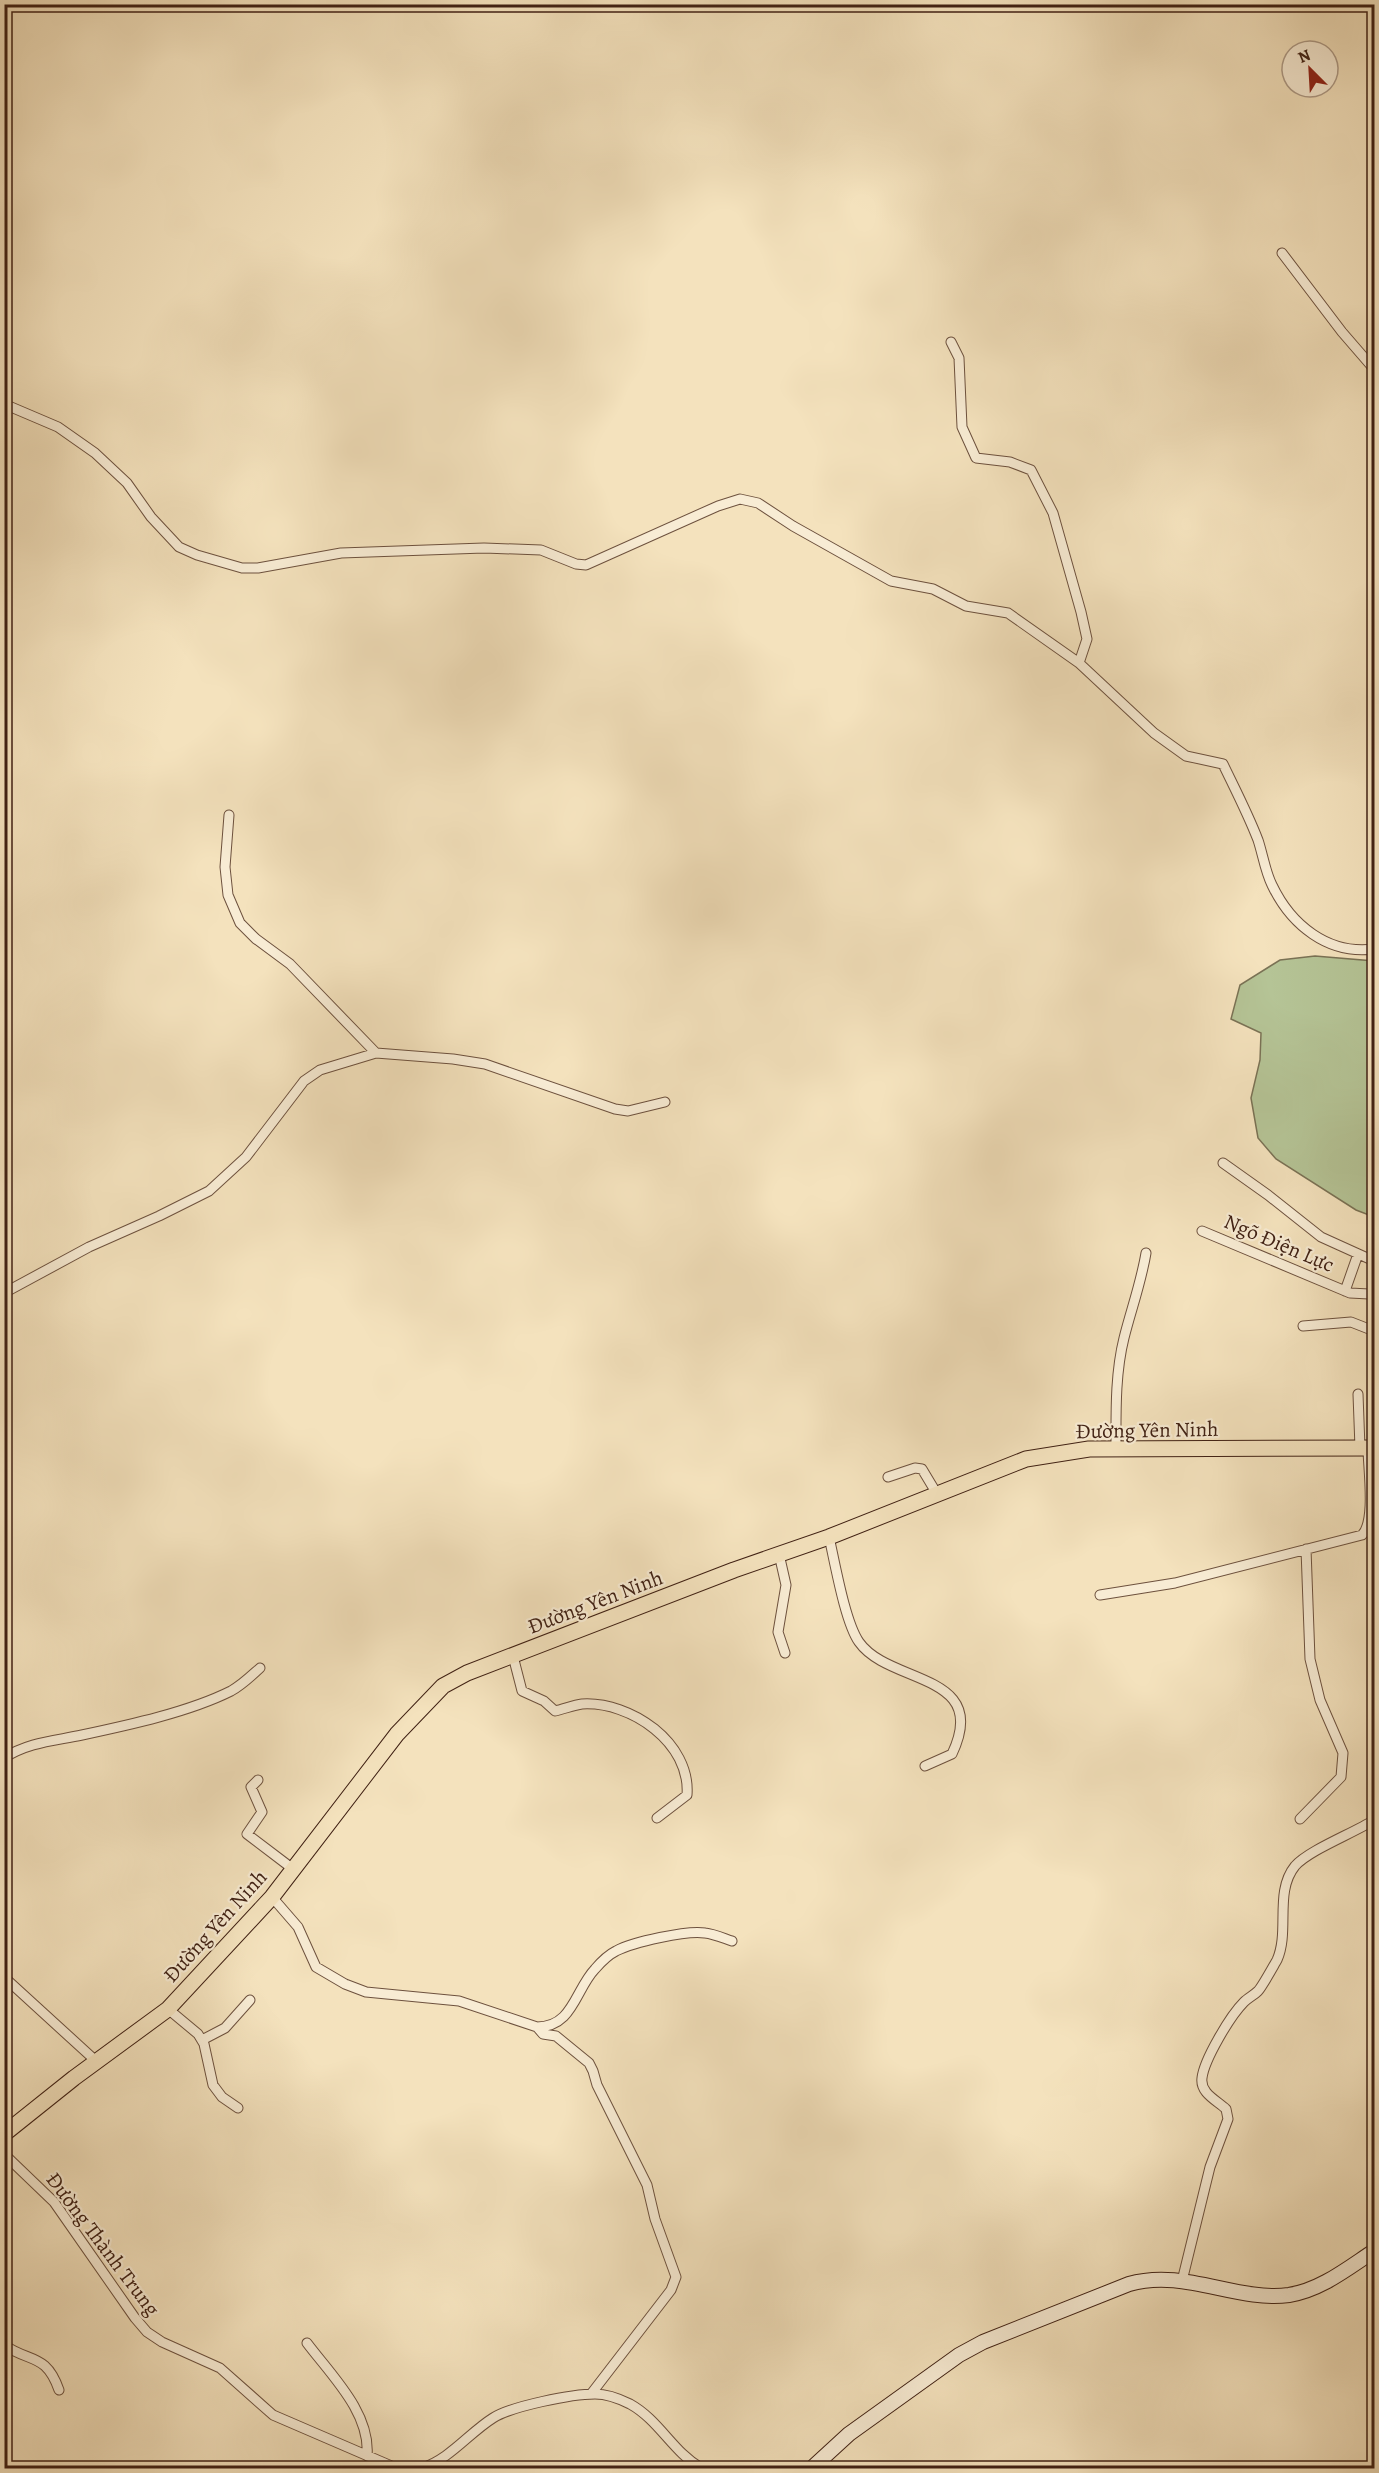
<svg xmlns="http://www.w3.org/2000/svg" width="1379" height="2473" viewBox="0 0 1379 2473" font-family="Alegreya,serif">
<rect width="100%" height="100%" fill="#f4e2bd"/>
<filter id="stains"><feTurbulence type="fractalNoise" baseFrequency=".00333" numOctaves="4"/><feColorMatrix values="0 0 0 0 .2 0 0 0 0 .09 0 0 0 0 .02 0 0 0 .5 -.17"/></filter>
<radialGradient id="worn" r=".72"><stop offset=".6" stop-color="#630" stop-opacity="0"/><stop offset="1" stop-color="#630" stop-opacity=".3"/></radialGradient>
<!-- green -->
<path fill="#b5c496" stroke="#7a7255" stroke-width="1.5" d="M1315,956L1374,961V1217L1356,1210L1276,1159L1258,1138L1251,1098L1260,1060L1261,1033L1231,1019L1240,985L1280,960Z"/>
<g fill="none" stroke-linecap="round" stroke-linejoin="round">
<!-- street casing -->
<g stroke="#6d513e" stroke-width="11">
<path id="street" d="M1282,253L1342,332L1374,369
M951,342L959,358L962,427L976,458L1010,462L1031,470L1053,513L1081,612L1087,639L1079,663
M4,404L58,427L95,453L127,483L151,517L179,547L197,555L242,568H258L341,553L484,548L541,550L576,564L586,565L718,506L740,499L758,503L793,526L891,581L933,589L966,606L1008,613L1079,663L1154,733L1186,756L1223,764C1235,789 1248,814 1258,840C1263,855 1265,871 1272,885C1291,925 1328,955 1374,949
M229,815L225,867L228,895L240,923L256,939L290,964L376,1053L453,1059L485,1064L615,1109L628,1111L665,1102
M1223,1163L1268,1195L1321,1237L1374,1261
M1202,1231L1350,1293L1369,1294L1374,1298
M1345,1291L1358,1254
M4,1293L89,1247L159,1216L209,1191L246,1157L304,1081L320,1070L376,1053
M1303,1326L1351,1322L1374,1331
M1358,1394L1360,1448
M1116,1449C1116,1413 1115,1374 1124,1338C1131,1310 1141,1283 1146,1253
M888,1477L915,1468L922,1469L937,1494
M829,1537C835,1563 845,1622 859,1642C889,1685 991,1672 952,1754L925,1766
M779,1554L786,1585L778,1632L785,1653
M1100,1595L1175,1583L1362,1535C1376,1521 1368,1468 1368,1448
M513,1656L522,1691L544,1701L555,1711C564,1709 574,1705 582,1704C631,1701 691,1743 687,1795L657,1818
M4,1758C29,1742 54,1741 82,1735C129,1725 189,1712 231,1691C242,1685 251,1676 260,1668
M258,1780L251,1787L262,1812L247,1834L293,1869
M1300,1819L1341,1777L1343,1753L1320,1700L1310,1659L1306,1549
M272,1897L298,1927L316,1967L345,1984L366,1992L459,2001L537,2027C573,2027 575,1990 595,1969C601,1962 608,1955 616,1951C633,1942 687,1930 705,1933C714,1934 723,1938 732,1941
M4,1977L97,2062
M168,2009L198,2034L204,2044L213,2085L222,2097L238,2108
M537,2027L543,2034L556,2036L589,2063L593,2071L597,2085L647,2185L655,2219L676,2277L671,2290L591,2394
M202,2040L225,2028L250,2000
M4,2154L54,2202L135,2318L147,2332L162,2342L220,2368L273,2415L396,2468
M1182,2281L1210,2167L1228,2119L1226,2109C1216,2100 1200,2093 1202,2078C1204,2060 1230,2016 1244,2002C1248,1998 1254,1995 1258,1991C1262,1987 1274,1965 1277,1960C1290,1931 1274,1892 1295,1866C1309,1850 1354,1833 1374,1820
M307,2343C331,2375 371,2413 367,2456
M4,2345C30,2363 46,2353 59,2390
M422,2468C450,2459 469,2433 493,2418C512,2406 572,2394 595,2394C606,2394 620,2399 630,2404C659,2420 673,2452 701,2468"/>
</g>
<!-- secondary casing -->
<g stroke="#402114" stroke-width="16">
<path id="secondary" d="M812,2468L849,2434L959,2355L983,2342L1129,2284C1184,2268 1236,2302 1289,2295C1321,2290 1348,2268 1374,2251"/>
</g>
<!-- primary casing -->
<g stroke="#402114" stroke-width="17">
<path id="primary" d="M4,2134L74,2078L168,2009L272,1897L397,1734L443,1686L467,1673L734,1570L829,1537L1026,1459L1089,1449L1374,1448"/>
</g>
<!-- street -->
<use href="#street" stroke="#f8ecd4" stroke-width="9"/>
<!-- secondary -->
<use href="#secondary" stroke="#f8ecd4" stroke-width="14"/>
<!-- primary -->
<use href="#primary" stroke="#f4e2bd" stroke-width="15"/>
</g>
<g text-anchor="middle" stroke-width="4.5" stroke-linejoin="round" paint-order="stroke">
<!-- street labels -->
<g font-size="21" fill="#402114" stroke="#f8ecd4">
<text transform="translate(1279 1243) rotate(23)" y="7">Ngõ Điện Lực</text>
<text transform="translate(1147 1430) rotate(-1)" y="7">Đường Yên Ninh</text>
<text transform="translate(595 1602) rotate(-21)" y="7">Đường Yên Ninh</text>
<text transform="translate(215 1926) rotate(-48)" y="7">Đường Yên Ninh</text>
<text transform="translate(103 2244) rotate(53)" y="7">Đường Thành Trung</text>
</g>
</g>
<!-- margin -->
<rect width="1379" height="2473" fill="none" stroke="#f4e2bd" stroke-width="24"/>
<rect x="6" y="6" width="1367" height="2461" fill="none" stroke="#402114" stroke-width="3"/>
<rect x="12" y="12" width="1355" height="2449" fill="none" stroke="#402114" stroke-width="1.5"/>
<!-- north arrow -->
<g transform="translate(1310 69) rotate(336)"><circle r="28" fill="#f8ecd4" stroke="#ae9b87" stroke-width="1.5"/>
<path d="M0-4.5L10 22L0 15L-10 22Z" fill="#8f2418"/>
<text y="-9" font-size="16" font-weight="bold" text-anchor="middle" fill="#402114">N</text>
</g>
<rect width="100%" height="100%" filter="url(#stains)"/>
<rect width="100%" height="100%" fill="url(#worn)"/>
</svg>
